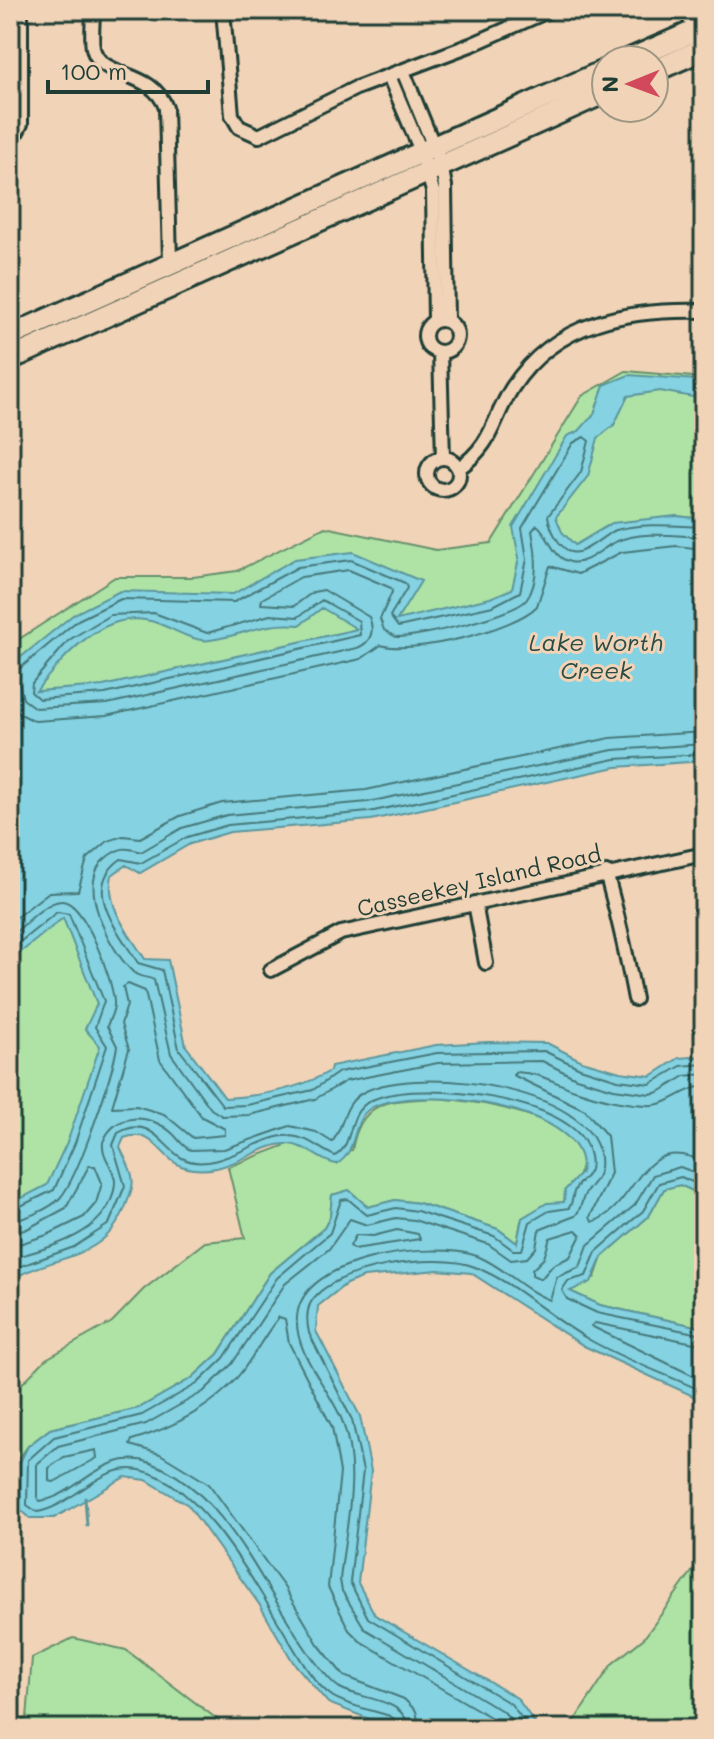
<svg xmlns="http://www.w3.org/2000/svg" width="714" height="1739" viewBox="0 0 714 1739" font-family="Mali,sans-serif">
<rect width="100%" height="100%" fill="#f1d3b7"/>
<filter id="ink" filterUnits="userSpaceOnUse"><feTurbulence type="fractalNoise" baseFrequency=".0125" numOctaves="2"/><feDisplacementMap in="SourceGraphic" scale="16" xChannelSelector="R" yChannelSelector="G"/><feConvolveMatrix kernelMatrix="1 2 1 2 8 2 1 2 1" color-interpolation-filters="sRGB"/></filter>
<g filter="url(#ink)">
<!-- green -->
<path fill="#aee3a5" stroke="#66906c" stroke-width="2" d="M626,371L704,378V519L676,516L497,605L181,680L37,695L10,680V645L115,577H193L237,571L325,527L436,550L491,543L582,396Z
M37,918L77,920L93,968L104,1067L45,1200L10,1214V943Z
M437,1098C473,1101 583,1115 582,1163C582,1175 569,1191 564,1202L543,1206L521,1221L517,1243L498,1229L419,1203L395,1200L368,1207L349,1190L332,1195L330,1217L324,1228L270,1273L218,1354L192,1378L139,1408L50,1429L28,1446L20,1457L10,1437V1396L46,1359L112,1322L144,1289L205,1242L245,1238L228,1167L291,1143L317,1154L352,1150C361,1097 392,1101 437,1098Z
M680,1185L704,1196V1328L600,1305L570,1291L595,1277L602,1257L649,1216L664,1189Z
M704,1555V1729H569L612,1664L644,1638Z
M73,1638L126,1650L230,1729H10V1724L27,1718L32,1658Z"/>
<!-- water -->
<path fill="#84d2e2" stroke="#5c969c" stroke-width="2" fill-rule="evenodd" d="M629,375L697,380L704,383V399L660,391L628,396L614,425L598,438L588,476L556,517L562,532L575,545L612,523L676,516L704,519V761L616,767L371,820L230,832L190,844L140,873L126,865L112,875C105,906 129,934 145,959L168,960L186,1046L225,1098C260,1096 300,1089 330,1071L331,1066L436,1045L488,1042L547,1043L582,1061L620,1072L651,1076L679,1058L704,1056V1196L680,1185L664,1189L649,1216L602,1257L591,1282L570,1291L600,1305L704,1328V1401L584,1346L471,1273L438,1270L364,1277L346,1284L318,1306L316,1331L360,1416L371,1471L358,1583L375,1615L517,1698L539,1729H395L328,1703L293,1662L259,1604L188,1505L146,1480L125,1477L54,1518H30L20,1509L19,1464L28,1446L50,1429L139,1408L192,1378L218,1354L270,1273L324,1228L330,1217L332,1195L349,1190L368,1207L395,1200L419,1203L498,1229L517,1243L522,1218L547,1203L564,1202L565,1190L581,1173C595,1106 414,1083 371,1108C350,1121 359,1151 337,1164C321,1163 308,1145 288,1144C257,1143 224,1181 181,1166C161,1159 154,1127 124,1138L120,1147C124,1157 130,1166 132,1176C134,1185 131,1191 128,1200C107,1263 58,1252 10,1280V1204L47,1185L68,1140L100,1046L85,1029L97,1004L63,918L10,961V666L74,614L120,591L233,594L295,559L353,552L421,581L397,620L490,598L512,589L519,558L513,527L567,436L579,431L594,414L604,385ZM322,608L357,629L103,686L36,691C64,656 106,605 157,623C172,628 195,643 210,640C247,635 259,622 300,625Z"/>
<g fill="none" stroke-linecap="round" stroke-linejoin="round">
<!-- shore -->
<path stroke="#47797a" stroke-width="2" d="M322,600L359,621L360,635L105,694L39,699L31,692L32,683L69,640L110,615L154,613L207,633L270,615L298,617Z
M10,671L18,670L78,620L121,599L234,602L298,567L351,560L405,583L407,588L390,616L398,627L493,606L520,592L527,559L522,528L573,443L584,437L589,441L581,472L548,516C550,528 558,547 571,552C584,556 604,534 616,530C644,522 676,526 704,527
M10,681L19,682L23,699L35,708L107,704L357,648C371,643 375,631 369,617L324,590L313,592L294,606L261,604L262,599L301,577L349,570L391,588L392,592L380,619L384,630L396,637C417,638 516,615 527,599C540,580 536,552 532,531L537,525C549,534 551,557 570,562C586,566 602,548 615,542C641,530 677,536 704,537
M10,700L20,714L35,721L106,716L361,659L381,645C410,655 515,630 537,606L550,566L578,574L622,552L676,546L704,549
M704,744L613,750L368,802L227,815L182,828L141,852C126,847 120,847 107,857C74,881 109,949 132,971C138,978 147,976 154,980L171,1054L211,1109L222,1116L249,1115L315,1099L346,1081L438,1063L542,1061L576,1078L614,1089L650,1094L659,1092L685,1076L704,1074
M704,754L615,759L369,812L228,825L187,837L141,863L121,859C80,888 118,931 138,963L162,970L179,1049L223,1106L247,1105L313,1090L339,1072L437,1053L544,1051L580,1068L618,1080L650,1084L681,1066L704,1064
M10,922L49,892L78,891L87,859L108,841L123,836L140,838L180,816L222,803L366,790L610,738L704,732
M10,937C23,927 44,902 61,901C84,899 113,981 114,1002C115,1010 110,1018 107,1026L117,1046C113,1074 78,1178 60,1198C51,1208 24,1220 10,1221
M10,950L57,912L69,914L104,1001L95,1027L107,1046L75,1143L54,1190L10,1211
M128,984L145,991L160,1060L202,1117L225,1129V1135L193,1138L164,1114L136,1106L112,1107L129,1049L121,1024L127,1005L123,987Z
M704,1086C682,1088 669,1107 647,1105C622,1104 598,1098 575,1090C553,1082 540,1073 516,1072L513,1075L585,1110L607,1136L611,1173L590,1217L592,1222C638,1208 638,1130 704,1162
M704,1187L681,1177L659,1183L643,1211L596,1252L586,1276L568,1281L562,1290L567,1299L597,1313L704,1335
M397,1230L418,1234L420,1239L354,1249L350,1246L356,1235L373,1236Z
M576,1230L581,1235L570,1257L553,1265L541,1279L532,1275V1270L544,1258L550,1238Z
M10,1233L25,1230L66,1208L89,1166H95L102,1183L96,1203L84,1217L47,1235L10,1247
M10,1259C50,1247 111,1234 115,1183C116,1169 101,1158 103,1142C115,1112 150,1113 172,1133C179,1139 182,1147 191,1150L224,1149L290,1126L316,1132L332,1142C345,1126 342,1103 364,1092C417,1064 609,1087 600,1168C598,1181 591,1184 585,1194C581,1201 582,1209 575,1216L539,1230L536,1248L527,1258L511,1260L488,1244L414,1220L396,1218L367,1225L350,1219L329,1249L285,1284L232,1364L203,1392L146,1424L58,1446L37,1464V1497L40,1501C77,1497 104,1446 151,1463C226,1491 264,1590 308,1652C316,1662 329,1682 340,1688C361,1700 407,1698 408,1729
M10,1270L74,1247L109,1224L125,1186L113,1145L118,1133C151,1114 163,1148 182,1158C216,1176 261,1133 290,1136C308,1137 319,1149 335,1156C358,1142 342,1108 380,1097C425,1082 571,1097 588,1149C598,1179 578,1177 574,1192C572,1199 573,1201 569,1208L549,1211L530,1222L522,1250H513L494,1236L417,1211L396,1208L367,1215L348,1199L341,1200L330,1233L277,1278L224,1358L197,1384L142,1415L54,1437L28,1460L27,1505L37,1512C70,1507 96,1469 130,1469C191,1470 251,1575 278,1622C293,1645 309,1680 332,1696C347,1706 373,1710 390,1716L397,1721L398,1729
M704,1345L595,1323L591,1326L704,1381
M96,1450L97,1458L54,1482L49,1481V1468L64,1457Z
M420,1729L416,1711L404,1699L344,1676L318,1644L284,1587L209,1484L160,1454L130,1445L132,1440C173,1428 217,1405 243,1370C256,1352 266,1333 279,1317L285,1319L289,1343L332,1427L340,1472L328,1587L349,1630L360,1641L497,1721L503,1729
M519,1729L504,1712L365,1629L342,1591L340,1580C345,1529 361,1473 343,1423C331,1389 294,1355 297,1317C301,1256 432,1241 477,1256C503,1266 524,1291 550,1300L557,1277L580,1267L588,1245L635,1205L653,1175L680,1167L704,1176
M530,1729L511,1704L368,1618L350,1582L363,1471L352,1420L309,1333C307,1324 306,1313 310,1304C329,1266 439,1252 475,1267C516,1283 549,1317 588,1339C624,1360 666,1374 704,1392"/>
<!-- stream -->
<path stroke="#5c969c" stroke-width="3" d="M85,1498L87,1525"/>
<!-- street casing -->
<g stroke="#1f3d34" stroke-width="18">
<path id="street" d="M93,10C93,22 91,36 93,48C100,80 152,68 166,108L170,262
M223,10L232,115L239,127L259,136L356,88L473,44L550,10
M687,10L696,36
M403,71L441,164L445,186L447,321
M389,76L421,151L433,191L435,321
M10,145L21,124V10
M425 336a16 16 0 1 1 32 0a16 16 0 1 1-32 0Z
M440,352L443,458
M427 474a16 16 0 1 1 32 0a16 16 0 1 1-32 0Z
M458,469C494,443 491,422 512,388C556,320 630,309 704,311
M606,873C618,915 627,957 635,999
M475,903L486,963
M271,970L341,933L704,854"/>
</g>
<!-- primary casing -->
<g stroke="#1f3d34" stroke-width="26">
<path id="primary" d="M628,60L704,27
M654,71L704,49
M10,336L606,70
M10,359L606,92"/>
</g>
<!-- street -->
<use href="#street" stroke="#f1d3b7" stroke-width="12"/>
<!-- primary -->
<use href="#primary" stroke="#f1d3b7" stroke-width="20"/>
</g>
</g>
<g text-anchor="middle" stroke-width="6" stroke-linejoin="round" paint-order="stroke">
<!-- street labels -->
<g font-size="22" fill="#1f3d34" stroke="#f1d3b7">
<text transform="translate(479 881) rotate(-13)" y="8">Casseekey Island Road</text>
</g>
<!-- water labels -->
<g font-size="24" font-style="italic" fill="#294c45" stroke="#f1d3b7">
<text x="596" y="651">Lake Worth<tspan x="596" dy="28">Creek</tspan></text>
</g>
</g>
<!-- margin -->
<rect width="714" height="1739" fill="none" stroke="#f1d3b7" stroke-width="40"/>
<rect x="20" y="20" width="674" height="1699" fill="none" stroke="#1f3d34" stroke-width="3" filter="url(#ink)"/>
<!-- north arrow -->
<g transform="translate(630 84) rotate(269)"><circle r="38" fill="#f1d3b7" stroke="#9d9783" stroke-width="2"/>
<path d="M0-6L14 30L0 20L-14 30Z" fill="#d1495b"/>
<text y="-12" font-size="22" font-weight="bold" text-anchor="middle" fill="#1f3d34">N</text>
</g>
<!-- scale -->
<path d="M48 80v12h160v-12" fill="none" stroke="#1f3d34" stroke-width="4"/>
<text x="60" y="80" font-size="24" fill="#1f3d34" stroke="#f1d3b7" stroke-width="6" paint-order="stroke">100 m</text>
</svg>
